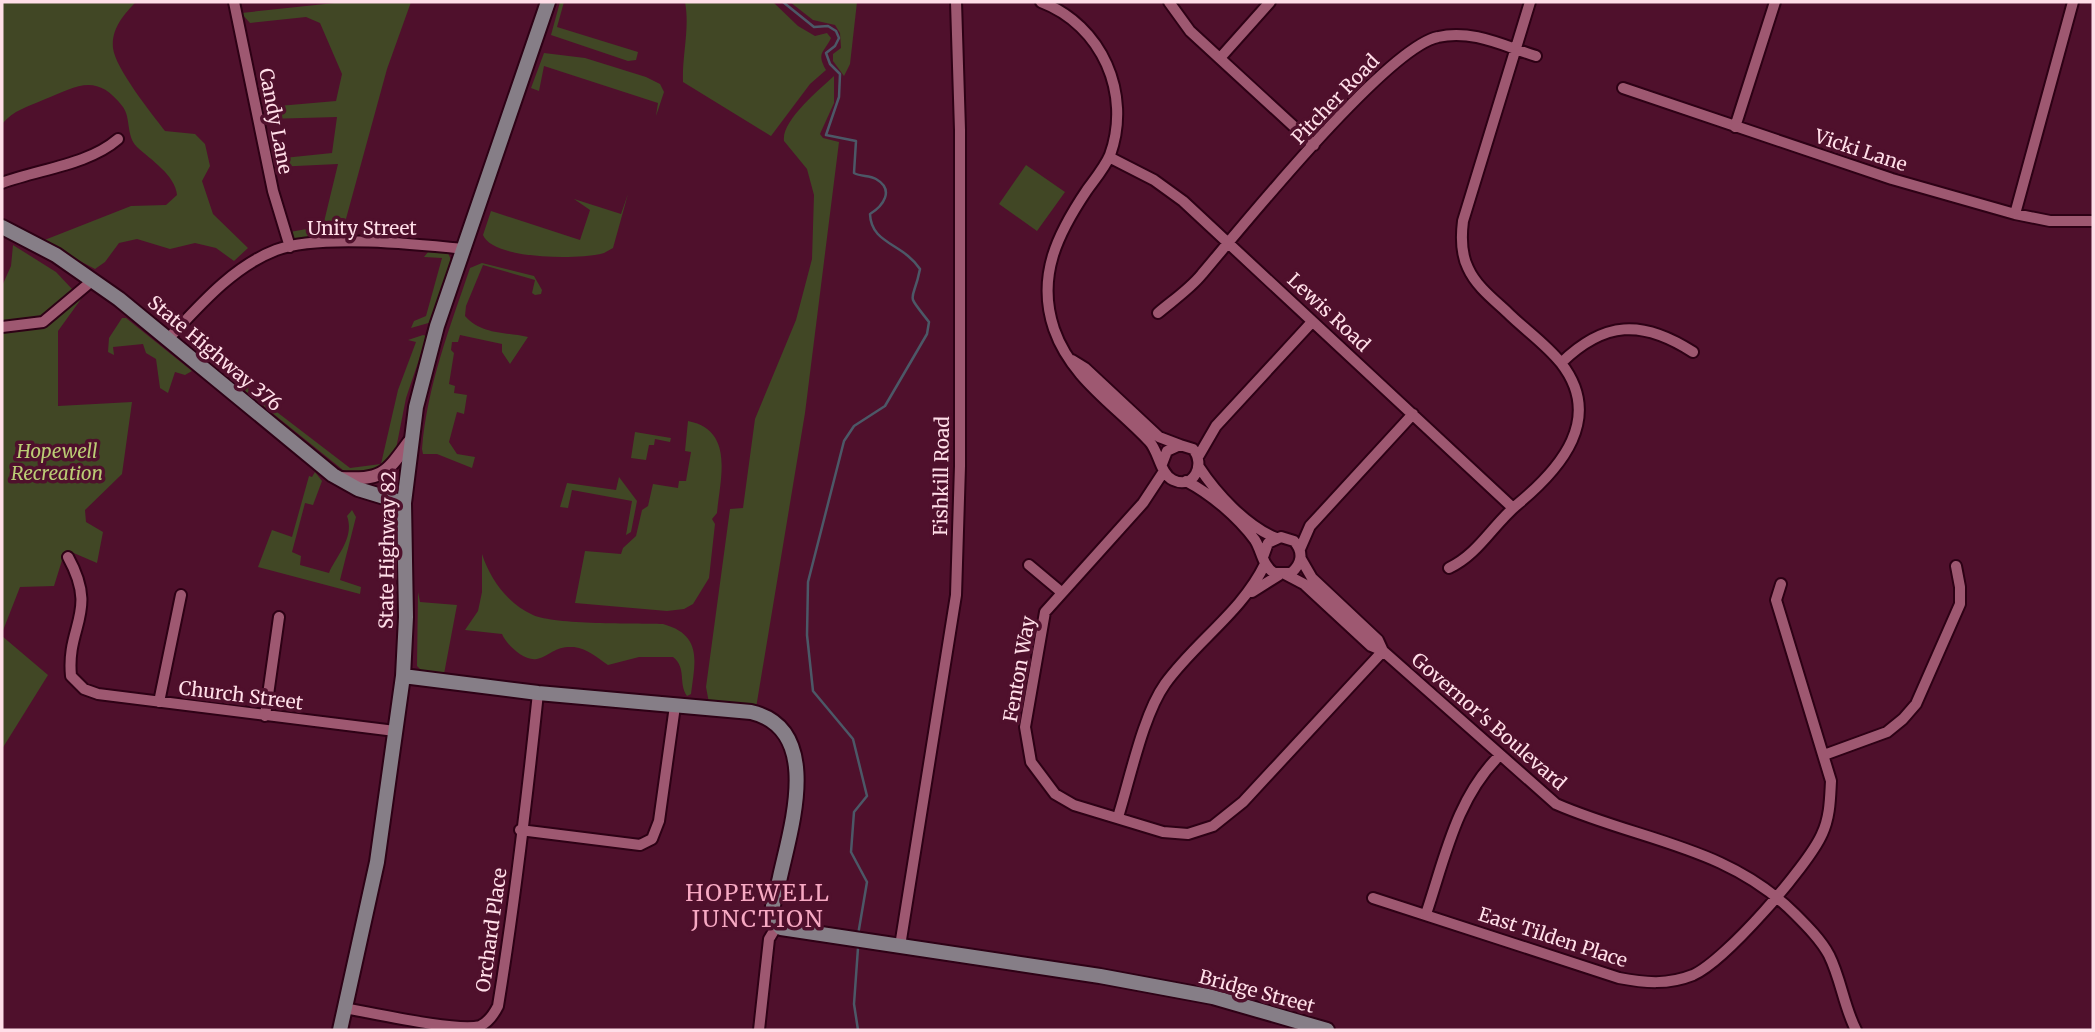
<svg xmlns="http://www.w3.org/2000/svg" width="2095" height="1032" viewBox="0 0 2095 1032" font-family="Merriweather,serif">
<rect width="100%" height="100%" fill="#4f102c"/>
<!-- green -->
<path fill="#414725" d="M2,2H136C124,14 111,29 113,48C115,68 152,114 165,131L195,134L205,144L210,166L202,181L213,214L248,248L234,261L216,248L195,243L170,249L137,239L119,243L105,262L95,269L42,241L131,206L166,205L177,195C175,175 151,160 137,147C126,136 131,118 123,107C96,72 78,86 43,100C27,107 14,110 2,124Z
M344,2H411L387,69L341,237L291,240L290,232L323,226L338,164L275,167L274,159L332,153L337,117L266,119L264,114L267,107L336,101L342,74L320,23L306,17L250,23L241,13Z
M560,2H564L557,27L638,52L636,60L628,61L551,35Z
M685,2H773L798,26L815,36L827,33L831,38C824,53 816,52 826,70L810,84L771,136L683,82C682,55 690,28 685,2Z
M790,2H857L850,64L844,76L833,61V54L841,48L840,33L835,25L813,20Z
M544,53L585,58L646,77L660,84L664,92L656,116L658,103L544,66L539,91L531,88Z
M834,76V103L820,134L823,138L839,142L805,413L756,708L709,703L706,687L730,509L743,508L755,419L796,320L812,259L814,195L807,169L784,141C781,121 820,89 834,76Z
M1026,165L1065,192L1037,231L999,204Z
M628,194L613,248L604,253C581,260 493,260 483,235L491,211L580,240L590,210L574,199L621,214Z
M13,245L56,272L72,289L84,295L58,331V406L132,402L122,474L85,510L86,522L103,532L97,563L69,551L64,554L54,586L20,587L2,633V286L11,266Z
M428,252L448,253L452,262L432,322L411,328L414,321L426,316L442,258L424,257Z
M482,263L534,276L542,290L541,294L535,295L532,293L535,280L483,265L466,306L465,316C482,335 506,332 528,337L510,364L502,352V344L460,335L458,342H452L451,350L454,353L449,384L455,386L454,393L467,395L464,414L457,412L449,442L457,454L475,457L472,468L437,454H423L422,449C427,386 450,327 470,268Z
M122,318H126L192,371L185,375L175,372L168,393L160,388L156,359L146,353L143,344L113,347L114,355L108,352L109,338Z
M423,335L427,336L406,398L395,454L382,470L354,474L343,470L245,391L250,383L248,390L350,468L381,464L398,390L416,342L408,340Z
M688,421C735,430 720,479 717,513L712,519L715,524L709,578L693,604L684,609L667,611L575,603L585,551L621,554L623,548L636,536L642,510L648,506L653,484L678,488L679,481H686L691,452L685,451Z
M635,432L671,438L670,442L655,439L654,445H649L646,460L631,458Z
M315,472L322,481L313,505L305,503L292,552L301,556L300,565L329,573C336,556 355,538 347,516L352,510L356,517L340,580L361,587L360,594L258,567L272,530L292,537L309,476L312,477Z
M619,477L637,501L631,532L626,535L632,501L572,490L568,508L560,507L567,483L616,490Z
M482,554C490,579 508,604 533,615C555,625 635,623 663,624C703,635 695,662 691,694L687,696C678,683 687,668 673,657H639L608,665C596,657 588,649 574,647C554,646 552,655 537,659C524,662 506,644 502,634L465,630L478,611L482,592Z
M418,592L420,602L457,605L444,674L421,670L417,666Z
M2,636L48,675L2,749Z"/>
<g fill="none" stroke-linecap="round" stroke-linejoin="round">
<!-- stream -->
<path stroke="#4c5867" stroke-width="2.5" d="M783,2L814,27L828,26L836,31L839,38L835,46L826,53L830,64L840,74L839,97L826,135L856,141L854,173C861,177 869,175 876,179C895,190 883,206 870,214C871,244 903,243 920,269C913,305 904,290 929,322L927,334L885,406L854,426L844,441L808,582L807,635L813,691L853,739L867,796L854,812L851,852L867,882L858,935
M858,948L854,1004L858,1030"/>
<!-- minor casing -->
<g stroke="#2d0115" stroke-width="14">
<path id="minor" d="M234,2L273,191L290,247
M1041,2C1102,25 1132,94 1110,155C1105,167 1095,179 1087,190C1058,233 1036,276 1054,329C1071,378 1114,404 1149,441C1159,451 1160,474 1173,480C1194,490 1206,464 1193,449L1180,445L1167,451L1162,464
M1169,2L1190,31L1314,145
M1220,58L1270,2
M1623,88L1892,179L2015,214L2050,221H2093
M1735,127L1775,2
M1109,157L1154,180L1183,201L1513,508
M2,183C39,169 88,165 118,139
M2015,214L2073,2
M1158,313C1172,301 1190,289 1202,274C1241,228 1387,47 1438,37C1472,29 1504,46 1536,56
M2,327L43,322L93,280
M168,339C199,306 232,267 276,250C320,234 416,244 464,249
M1072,360L1085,368L1159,437L1180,445
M1561,363C1604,321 1642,319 1693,352
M1198,457L1216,426L1312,322
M1199,467C1216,493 1246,526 1276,538
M1164,471L1143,503L1045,612L1025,727L1031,762L1055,794L1074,805L1163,832L1188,834L1213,826L1243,802L1383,651
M1186,481C1211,494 1238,517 1255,540C1262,551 1262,565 1274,573H1291C1302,564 1304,552 1294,541L1281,537L1268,543L1263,557
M1300,549L1310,526L1413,414
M68,557C99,613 66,625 71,676L84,689L98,694L395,731
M1301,559L1312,578L1378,640L1383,651
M1029,565L1060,591
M1449,568C1479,554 1493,524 1519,503C1561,468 1604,418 1561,363C1546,344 1524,329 1507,312C1493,299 1476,286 1468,268C1461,254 1461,237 1463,221L1530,2
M1285,574L1304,584L1371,646L1383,651L1556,804C1641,841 1727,846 1795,914C1807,926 1821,940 1829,955C1841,979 1844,1007 1856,1030
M1252,592L1279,575
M159,702L181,595
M265,716L279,617
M1824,755L1887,732L1903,719L1916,704L1960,604V587L1956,566
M1118,817C1130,779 1143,715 1165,684C1195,642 1242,612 1265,564
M520,830L640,845L652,839L659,821L675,706
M1373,898L1619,978C1645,983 1668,985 1693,975C1725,961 1808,866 1822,834C1830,817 1830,799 1831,781L1776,600L1781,584
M1426,914C1445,858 1456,799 1499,756
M900,946L956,595L960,466V130L956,2
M344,1008C373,1013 456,1032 480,1026C489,1022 494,1014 498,1006C515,902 527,798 538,693
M759,1030L769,939L778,924"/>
</g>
<!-- tertiary casing -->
<g stroke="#2d0115" stroke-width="16">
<path id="tertiary" d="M339,478C382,480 385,475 409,442"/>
</g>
<!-- secondary casing -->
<g stroke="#2d0115" stroke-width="18">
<path id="secondary" d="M2,227L56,255L119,299L333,475L358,489L404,503
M403,676L538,693L751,712C823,729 791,827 780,877C778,888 771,903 773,914C774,920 778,924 781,928L1100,976L1213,997L1327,1030
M340,1030L377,862L403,676L406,617L404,503L416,407L437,326L548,2"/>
</g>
<!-- minor -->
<use href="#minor" stroke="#9e5871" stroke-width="10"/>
<!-- tertiary -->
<use href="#tertiary" stroke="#9e5871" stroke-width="12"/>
<!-- secondary -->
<use href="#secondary" stroke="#867e87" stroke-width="14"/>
</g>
<g text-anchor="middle" stroke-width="7" stroke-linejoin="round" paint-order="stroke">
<!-- street labels -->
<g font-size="19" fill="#ffdee8" stroke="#4f102c">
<text transform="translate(1335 99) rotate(-46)" y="7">Pitcher Road</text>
<text transform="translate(276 121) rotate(79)" y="7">Candy Lane</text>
<text transform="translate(1861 150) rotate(18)" y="7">Vicki Lane</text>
<text x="362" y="235">Unity Street</text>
<text transform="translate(1329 312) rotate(43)" y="7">Lewis Road</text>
<text transform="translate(215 353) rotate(40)" y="7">State Highway 376</text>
<text transform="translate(941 476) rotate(-89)" y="7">Fishkill Road</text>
<text transform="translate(387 550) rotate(-89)" y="7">State Highway 82</text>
<text transform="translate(1019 669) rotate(-80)" y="7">Fenton Way</text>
<text transform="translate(241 695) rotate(7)" y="7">Church Street</text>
<text transform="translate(1489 721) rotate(41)" y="7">Governor's Boulevard</text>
<text transform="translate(491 930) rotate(-82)" y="7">Orchard Place</text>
<text transform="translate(1553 937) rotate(18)" y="7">East Tilden Place</text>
<text transform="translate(1257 991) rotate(15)" y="7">Bridge Street</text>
</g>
<!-- park labels -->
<g font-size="19" font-style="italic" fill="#bbcc75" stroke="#4f102c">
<text x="57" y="458">Hopewell<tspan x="57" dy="22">Recreation</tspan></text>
</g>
<!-- quarter labels -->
<g font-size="23" letter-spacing="2" fill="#f7a9c3" stroke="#4f102c">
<text x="758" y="901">HOPEWELL<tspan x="758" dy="26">JUNCTION</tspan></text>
</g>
</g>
<!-- border -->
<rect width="2095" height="1032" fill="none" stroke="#ffdee8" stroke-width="7"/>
</svg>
